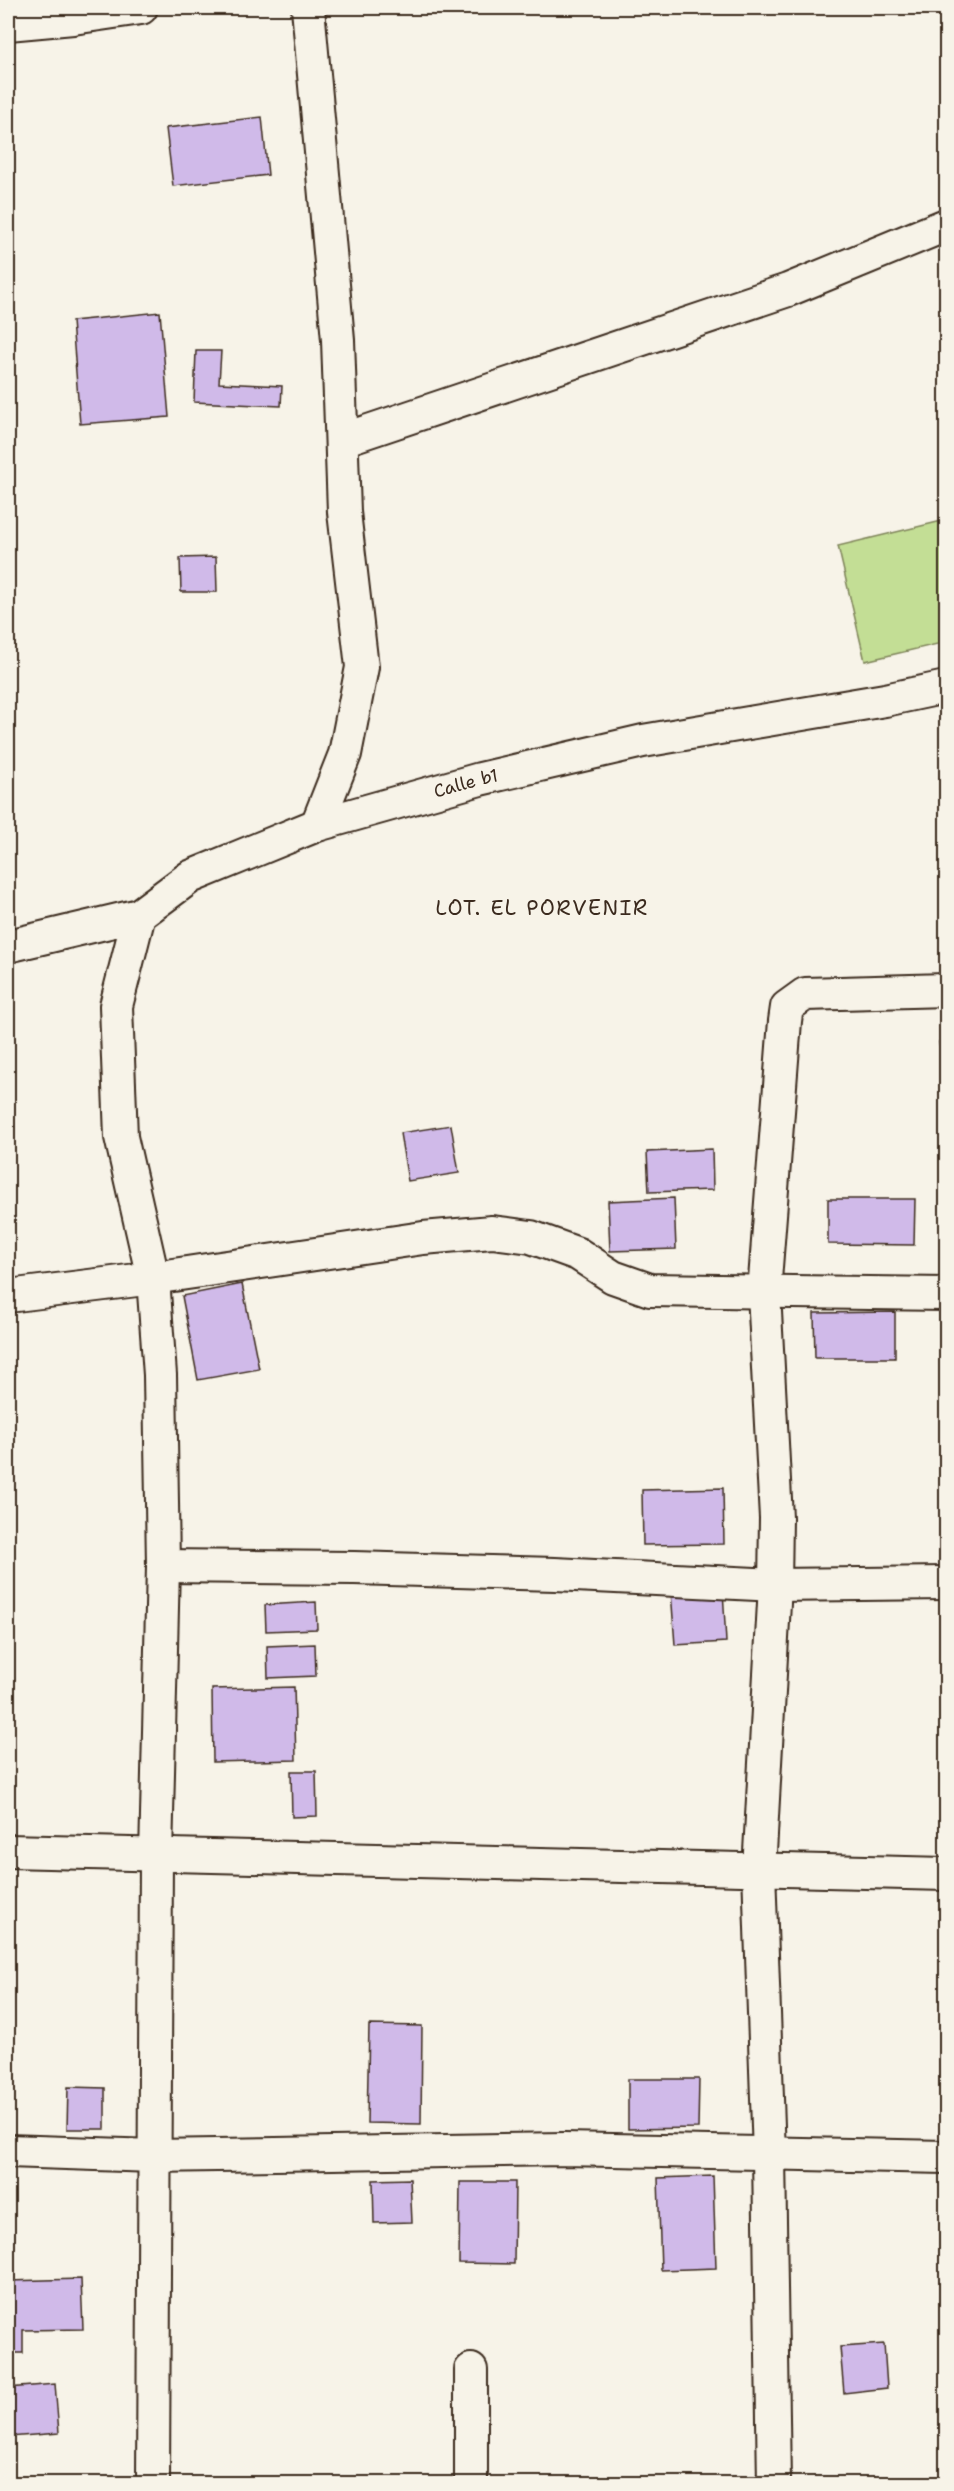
<svg xmlns="http://www.w3.org/2000/svg" width="954" height="2491" viewBox="0 0 954 2491" font-family="'Shantell Sans',sans-serif">
<rect width="100%" height="100%" fill="#f7f3e8"/>
<filter id="ink" filterUnits="userSpaceOnUse"><feTurbulence type="fractalNoise" baseFrequency=".0167" numOctaves="2"/><feDisplacementMap in="SourceGraphic" scale="12" xChannelSelector="R" yChannelSelector="G"/><feConvolveMatrix kernelMatrix="1 2 1 2 8 2 1 2 1" color-interpolation-filters="sRGB"/></filter>
<g filter="url(#ink)">
<!-- green -->
<path fill="#c3de95" stroke="#7f845a" stroke-width="1.5" d="M946,520V642L865,661L838,546Z"/>
<!-- building -->
<path fill="#d0bae9" stroke="#3b2a1e" stroke-width="1.5" d="M262,117L268,175L173,186L166,128Z
M160,312L169,417L80,424L72,321Z
M196,351H221L219,383L282,386L281,406L194,402Z
M216,557L217,592H181L180,558Z
M946,1041V1073H943L939,1042Z
M451,1125L459,1173L408,1181L400,1133Z
M712,1149L713,1190L649,1192L647,1152Z
M674,1198L676,1249L610,1251L608,1201Z
M828,1199H915L914,1245L828,1244Z
M242,1284L259,1369L198,1380L182,1296Z
M895,1312V1358H815L814,1313Z
M723,1488L724,1544L643,1545L642,1490Z
M723,1590L726,1642L675,1645L671,1591Z
M316,1602L317,1629L266,1631L265,1605Z
M315,1644L316,1676L268,1678L267,1646Z
M294,1687L296,1760L213,1762L212,1689Z
M291,1771H316L317,1816L292,1817Z
M369,2025L422,2026L421,2124L367,2123Z
M628,2079H699L698,2128L628,2129Z
M68,2087L105,2088V2129H67Z
M713,2176L716,2268L661,2270L658,2178Z
M410,2179L412,2222L374,2223L373,2180Z
M460,2182H515L514,2264L459,2263Z
M81,2279L83,2329L23,2330V2353H8V2281Z
M884,2344L887,2388L844,2393L840,2347Z
M55,2384L59,2433L9,2437L8,2388Z"/>
<g fill="none" stroke-linecap="round" stroke-linejoin="round">
<!-- street casing -->
<g stroke="#3b2a1e" stroke-width="36">
<g id="street">
<path d="M308,8L338,340L344,512L362,667L345,754L317,825"/>
<path d="M8,24L73,18L141,8"/>
<path d="M342,440L788,290L946,225"/>
<path d="M139,915L116,1006L121,1137L153,1278L160,1375L163,1566L156,1856L153,2484"/>
<path id="s1" d="M8,946L139,915L190,877L317,825L480,779L643,741L885,700L946,687"/>
<path d="M8,1296L153,1278L423,1238L492,1232L531,1237L578,1254L613,1277L650,1290L946,1294"/>
<path d="M163,1566L354,1568L555,1574L775,1585L946,1583"/>
<path d="M8,1851L946,1874"/>
<path d="M8,2151L154,2156L564,2149L946,2157"/>
<path d="M471,2370V2484"/>
<path d="M774,2484L769,2155L759,1870L775,1585L776,1518L764,1293L785,1021L787,1007L805,994L946,990"/>
</g>
</g>
<!-- street -->
<use href="#street" stroke="#f7f3e8" stroke-width="32"/>
</g>
</g>
<g text-anchor="middle" stroke-width="4.5" stroke-linejoin="round" paint-order="stroke">
<!-- street labels -->
<g font-size="18" fill="#3b2a1e" stroke="#f7f3e8">
<text dy="6" stroke="none"><textPath href="#s1" startOffset="490">Calle b1</textPath></text>
</g>
<!-- quarter labels -->
<g font-size="21" letter-spacing="1.5" fill="#3b2a1e" stroke="#f7f3e8">
<text x="542" y="915">LOT. EL PORVENIR</text>
</g>
</g>
<!-- margin -->
<rect width="954" height="2491" fill="none" stroke="#f7f3e8" stroke-width="30"/>
<rect x="15" y="15" width="924" height="2461" fill="none" stroke="#3b2a1e" stroke-width="2" filter="url(#ink)"/>
</svg>
